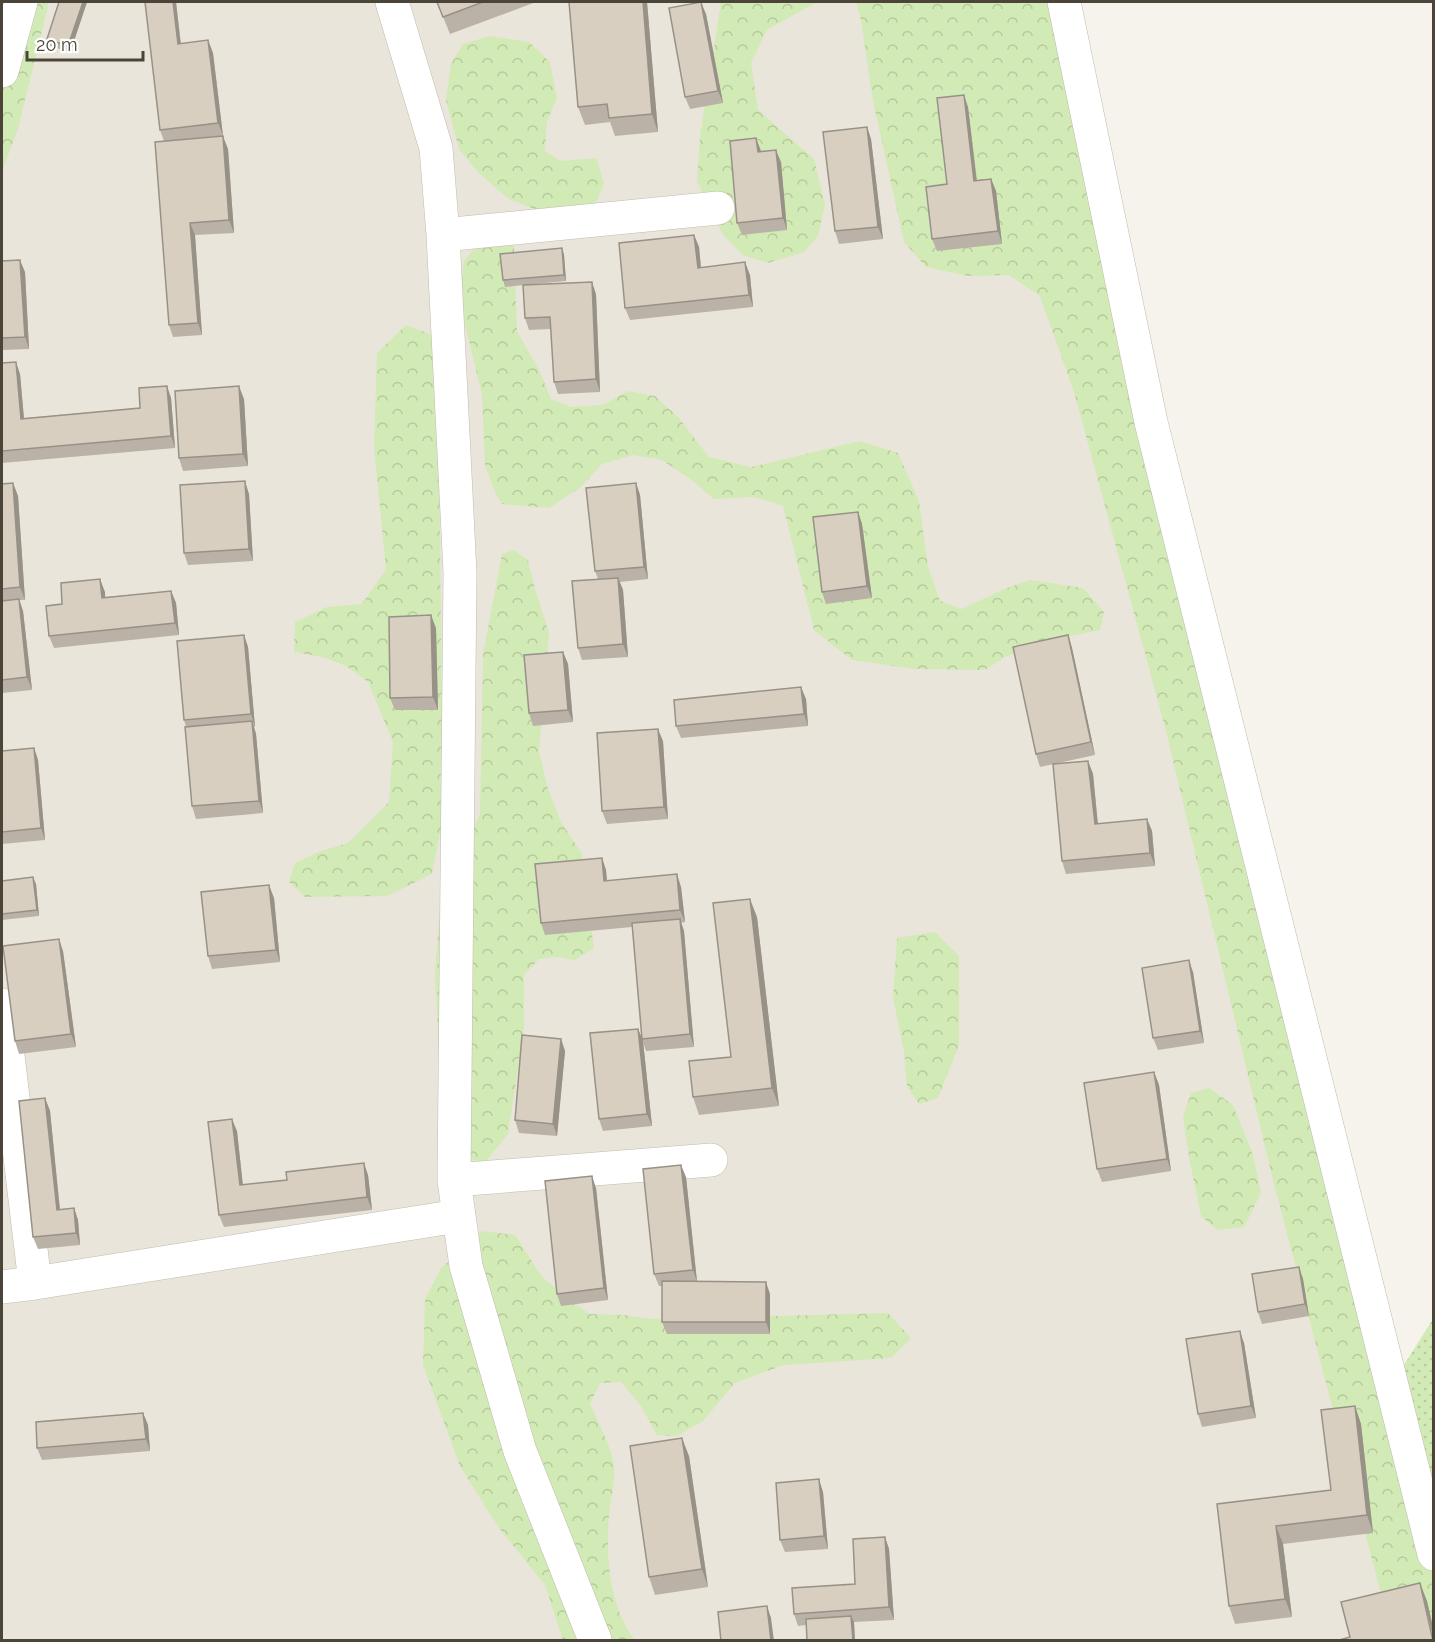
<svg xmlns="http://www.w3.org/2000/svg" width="1435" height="1642" viewBox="0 0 1435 1642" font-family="Raleway,sans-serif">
<defs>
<pattern id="grass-dots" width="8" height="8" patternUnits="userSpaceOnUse" patternTransform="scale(1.5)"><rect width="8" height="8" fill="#d2eab5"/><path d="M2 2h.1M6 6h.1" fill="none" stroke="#b6ca9c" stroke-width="1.8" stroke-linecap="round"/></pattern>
<pattern id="forest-crowns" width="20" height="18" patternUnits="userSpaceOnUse" patternTransform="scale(1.5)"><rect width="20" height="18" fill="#d2eab5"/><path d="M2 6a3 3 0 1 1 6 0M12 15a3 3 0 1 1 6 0" fill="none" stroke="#b6ca9c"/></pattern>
</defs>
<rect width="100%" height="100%" fill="#f6f3ec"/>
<!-- residential -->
<path fill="#eae5da" d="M2,2H1067L1433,1640H2Z"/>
<!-- grass -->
<path fill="url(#grass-dots)" d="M1433,1319V1520L1397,1376Z"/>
<!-- forest -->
<path fill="url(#forest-crowns)" d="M2,2H49L19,125L2,172Z
M721,2H817L767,30L751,63L758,110L814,159L825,205L818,236L804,252L768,263L743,255L723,235L697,181L700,136Z
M856,2H1067L1158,420L1433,1520V1640H1393L1272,1176L1166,731L1074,392L1040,296L1009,275L968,276L926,267L904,242L873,101L861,20Z
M490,36L529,42L550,62L557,98L547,121L545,151L560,161L596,158L604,183L595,205L537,210L507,198L477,171L459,149L446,100L451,64L463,44Z
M496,239L514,246L517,331L540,372L551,399L571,407L603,405L628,391L655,396L679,418L709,457L751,467L860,441L898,453L919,501L928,567L940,601L962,609L1002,590L1030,580L1083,588L1104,612L1100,630L1046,641L1005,657L985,670L915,669L852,660L814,630L783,506L755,497L714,499L693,481L662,460L633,455L602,464L581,487L549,508L502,504L496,494L485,466L482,395L459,299L464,261L480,241Z
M406,325L432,335L439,439L443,818L432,874L387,896L305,897L289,882L295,863L318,852L348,843L389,802L393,742L368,682L346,666L323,657L294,652L295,622L327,607L362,604L386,569L374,447L377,353Z
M514,550L528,560L535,589L549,633L539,752L548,789L561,822L582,854L594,948L575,960L557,957L539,959L524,975V1028L508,1134L485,1162L469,1159L439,1059L435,972L442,890L480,815L483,654L502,554Z
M935,932L959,956V1045L938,1098L919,1104L907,1086L904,1052L893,997L897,938Z
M1209,1088L1233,1105L1253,1155L1261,1193L1244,1227L1217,1230L1201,1216L1189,1157L1183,1117L1191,1093Z
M482,1231L515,1235L542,1277L589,1314L624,1315L651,1319L888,1313L911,1338L891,1358L784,1365L735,1383L703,1421L677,1436L657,1435L641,1406L621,1382L600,1383L590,1404C598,1422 611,1446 614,1465C616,1479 610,1501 609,1516C605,1554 610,1610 635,1640H563L545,1585L499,1528L460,1466L423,1365L425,1299L441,1268Z"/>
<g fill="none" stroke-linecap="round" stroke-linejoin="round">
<!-- minor casing -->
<g stroke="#c2bbae" stroke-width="34">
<path id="minor" d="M392,2L436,148L443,235L460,573L454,1180L466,1266L520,1451L595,1640
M1064,2L1151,422L1434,1554
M2,71L21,2
M443,235L718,208
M2,1005L35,1283L458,1216
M454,1180L711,1160
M2,1287L35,1283"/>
</g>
<!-- minor -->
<use href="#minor" stroke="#fff" stroke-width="33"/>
</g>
<!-- wall -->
<path fill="#bab2a6" d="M59,2H87L70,53L49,45L47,39Z
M176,2L181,44L208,40L213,53L223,136L194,139L228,149L234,233L195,235L202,335L173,337L169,325L164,141L160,130Z
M437,2H536L450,34Z
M569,2H647L658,132L615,136L610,122L585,125L578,107Z
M706,14L723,103L690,109L685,97Z
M968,107L977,180L991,179L996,191L1002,244L937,251L932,239Z
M867,127L871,139L883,239L839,244L835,231Z
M761,151V152L781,162L787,230L742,235L737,223Z
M694,235L699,247L701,267L750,275L753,307L630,320L625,308Z
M562,248L564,255L566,281L524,285L596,294L600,392L558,394L554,382L551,329L529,330L525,318L523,285L505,287L503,280Z
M2,261L25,272L29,349L2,350Z
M2,363L20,374L24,418L140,408L167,386L171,398L175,448L2,463Z
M244,399L248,466L183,471L179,458Z
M13,483L18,496L25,600H19L23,611L32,690L2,693V484Z
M636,483L640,495L648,579L620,582L623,590L628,657L582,660L578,648L598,579L595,571Z
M249,494L253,561L188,565L184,553Z
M858,512L862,524L872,598L826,604L822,592Z
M171,591L176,603L179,635L54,648L49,636L62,604L105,592V597Z
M436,628L438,710H395L390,698Z
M244,635L248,647L255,727H254L256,734L263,813L196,819L192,806L186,727L184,720Z
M1068,635L1072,648L1095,755L1040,767L1036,754Z
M563,652L568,664L573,722L533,726L529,713Z
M806,699L808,726L681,738L676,726Z
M663,741L668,819L607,824L602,811Z
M34,748L38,760L45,840L2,844V751Z
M1088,761L1093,774L1098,824L1147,819L1152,831L1155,866L1066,874L1062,861Z
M602,858L606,870L607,881L681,887L685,922L681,923L684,931L694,1047L646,1051L643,1042L652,1126L603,1131L599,1119L638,1029L642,1038L632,927L545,935L541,923Z
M2,881L36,884L39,916L2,920Z
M274,898L280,962L212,969L208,956Z
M757,917L779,1106L699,1115L693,1097L731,1057Z
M63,951L76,1047L19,1054L15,1041Z
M1193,972L1204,1043L1158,1050L1153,1038Z
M561,1039L565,1051L557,1136L519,1133L515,1120Z
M1154,1072L1159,1085L1171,1171L1102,1182L1097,1169Z
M45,1098L50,1111L60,1209L74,1208L78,1220L80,1245L38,1249L33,1237Z
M237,1131L243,1185L368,1175L372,1210L224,1227L219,1215Z
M686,1177L697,1281L770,1294V1334H667L662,1322V1286H659L654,1274Z
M596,1188L608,1300L561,1306L557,1294Z
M1303,1279L1309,1316L1262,1324L1258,1312Z
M1244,1343L1256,1418L1202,1427L1198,1414Z
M1355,1406L1361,1424L1373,1533L1283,1544L1292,1617L1235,1624L1229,1606L1217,1504L1331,1490Z
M143,1413L148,1425L150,1451L42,1460L37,1448Z
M689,1456L708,1587L655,1595L649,1577Z
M823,1492L828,1549L785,1552L780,1540Z
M885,1537L889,1549L894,1620L854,1622L855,1641L806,1625L798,1626L794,1614L855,1584Z"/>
<!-- shaded-wall -->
<path fill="#979187" d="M83,2H87L70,53L68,46Z
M173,2H176L182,56L178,44Z
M643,2H647L658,132L652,114Z
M701,2L706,14L723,103L718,91Z
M208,40L213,53L223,136L218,123Z
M964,95L968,107L978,193L974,181Z
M867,127L871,139L883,239L878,227Z
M223,136L228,149L234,233L229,220Z
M756,138L761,151L762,165L758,152Z
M776,150L781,162L787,230L783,218Z
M991,179L996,191L1002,244L998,231Z
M190,223L195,235L202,335L198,323Z
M694,235L699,247L702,280L698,268Z
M562,248L564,255L566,281L564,275Z
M20,260L25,272L29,349L25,337Z
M745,262L750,275L753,307L749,295Z
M592,282L596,294L600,392L596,379Z
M16,362L20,374L25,431L21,419Z
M167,386L171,398L175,448L171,436Z
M239,386L244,399L248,466L243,454Z
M245,481L249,494L253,561L249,549Z
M13,483L18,496L25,600L20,587Z
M636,483L640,495L648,579L644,567Z
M858,512L862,524L872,598L867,586Z
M618,578L623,590L628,657L623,644Z
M100,579L105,592L106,610L102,598Z
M171,591L176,603L179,635L175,623Z
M19,599L23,611L32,690L27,677Z
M431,615L436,628L438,710L433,697Z
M244,635L248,647L255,727L251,714Z
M1068,635L1072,648L1095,755L1091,742Z
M563,652L568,664L573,722L568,710Z
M801,687L806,699L808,726L804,714Z
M252,721L256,734L263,813L259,801Z
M658,729L663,741L668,819L664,807Z
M34,748L38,760L45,840L41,828Z
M1088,761L1093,774L1099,837L1095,824Z
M1147,819L1152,831L1155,866L1150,853Z
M602,858L606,870L608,894L604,881Z
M677,874L681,887L685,922L680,910Z
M33,877L36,884L39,916L37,910Z
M269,885L274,898L280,962L276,950Z
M750,899L757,917L779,1106L772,1088Z
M680,919L684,931L694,1047L690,1034Z
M59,939L63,951L76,1047L71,1034Z
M1189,960L1193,972L1204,1043L1200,1031Z
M638,1029L643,1041L652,1126L647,1114Z
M561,1039L565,1051L557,1136L553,1124Z
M1154,1072L1159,1085L1171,1171L1167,1159Z
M45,1098L50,1111L61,1222L57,1210Z
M232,1119L237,1131L244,1197L240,1185Z
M364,1163L368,1175L372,1210L367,1197Z
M681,1165L686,1177L697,1282L693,1270Z
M592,1176L596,1188L608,1300L604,1288Z
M74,1208L78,1220L80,1245L76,1233Z
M1299,1267L1303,1279L1309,1316L1305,1304Z
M766,1282L770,1294V1334L766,1322Z
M1240,1331L1244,1343L1256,1418L1251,1406Z
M1355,1406L1361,1424L1373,1533L1367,1515Z
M143,1413L148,1425L150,1451L146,1439Z
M682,1438L689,1456L708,1587L702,1569Z
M819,1479L823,1492L828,1549L824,1536Z
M1276,1526L1283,1544L1292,1617L1285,1599Z
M885,1537L889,1549L894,1620L889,1607Z
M1420,1583L1427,1601L1434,1631V1641Z
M767,1606L771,1618L774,1641H771Z
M851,1616L854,1622L855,1641H853Z"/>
<!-- building -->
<path fill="#d8cfc1" stroke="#979187" stroke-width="1.5" d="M59,2H83L68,46L47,39Z
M145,2H173L178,44L208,40L218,123L160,130Z
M437,2H483L443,17Z
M569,2H643L652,114L609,118L607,104L578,107Z
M701,2L718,91L685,97L669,8Z
M964,95L974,181L991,179L998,231L932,239L926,187L947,184L937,98Z
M867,127L878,227L835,231L823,132Z
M223,136L229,220L190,223L198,323L169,325L155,142Z
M756,138L758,152L776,150L783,218L737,223L730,141Z
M694,235L698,268L745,262L749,295L625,308L619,243Z
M562,248L564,275L503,280L500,254Z
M20,260L25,337L2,338V261Z
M592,282L596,379L554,382L550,317L525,318L523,285Z
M16,362L21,419L140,408L139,388L167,386L171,436L2,451V363Z
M239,386L243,454L179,458L175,391Z
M245,481L249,549L184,553L180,485Z
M13,483L20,587L2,589V484Z
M636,483L644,567L595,571L586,488Z
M858,512L867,586L822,592L813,517Z
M618,578L623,644L578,648L572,581Z
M100,579L102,598L171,591L175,623L49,636L46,606L62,604L61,583Z
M19,599L27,677L2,680V601Z
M431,615L433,697L390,698L389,617Z
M244,635L251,714L184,720L177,641Z
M1068,635L1091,742L1036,754L1013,647Z
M563,652L568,710L529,713L524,655Z
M801,687L804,714L676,726L674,700Z
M252,721L259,801L192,806L185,727Z
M658,729L664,807L602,811L597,733Z
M34,748L41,828L2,832V751Z
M1088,761L1095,824L1147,819L1150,853L1062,861L1053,764Z
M602,858L604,881L677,874L680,910L541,923L535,864Z
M33,877L37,910L2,914V881Z
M269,885L276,950L208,956L201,892Z
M750,899L772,1088L693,1097L689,1061L731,1057L713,903Z
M680,919L690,1034L642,1039L632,923Z
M59,939L71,1034L15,1041L3,946Z
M1189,960L1200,1031L1153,1038L1142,968Z
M638,1029L647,1114L599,1119L590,1033Z
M522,1035L561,1039L553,1124L515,1120Z
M1154,1072L1167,1159L1097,1169L1084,1083Z
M45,1098L57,1210L74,1208L76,1233L33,1237L19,1101Z
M232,1119L240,1185L287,1180L286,1172L364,1163L367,1197L219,1215L208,1122Z
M681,1165L693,1270L654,1274L643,1169Z
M592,1176L604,1288L557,1294L545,1181Z
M1299,1267L1305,1304L1258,1312L1252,1274Z
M662,1281L766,1282V1322H662Z
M1240,1331L1251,1406L1198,1414L1186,1339Z
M1355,1406L1367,1515L1276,1526L1285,1599L1229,1606L1217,1504L1331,1490L1321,1410Z
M143,1413L146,1439L37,1448L36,1422Z
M682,1438L702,1569L649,1577L630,1446Z
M819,1479L824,1536L780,1540L776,1483Z
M885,1537L889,1607L794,1614L792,1588L855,1584L853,1539Z
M1420,1583L1433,1641H1336L1350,1637L1341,1602Z
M767,1606L771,1641H721L718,1612Z
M851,1616L853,1641H807L806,1619Z"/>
<!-- border -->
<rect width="1435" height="1642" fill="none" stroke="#4b4439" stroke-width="6"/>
<!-- scale -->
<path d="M27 51v9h116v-9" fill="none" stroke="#4b4439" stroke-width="3"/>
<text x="36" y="51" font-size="18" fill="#4b4439" stroke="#ffffff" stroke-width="4.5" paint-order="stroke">20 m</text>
</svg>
